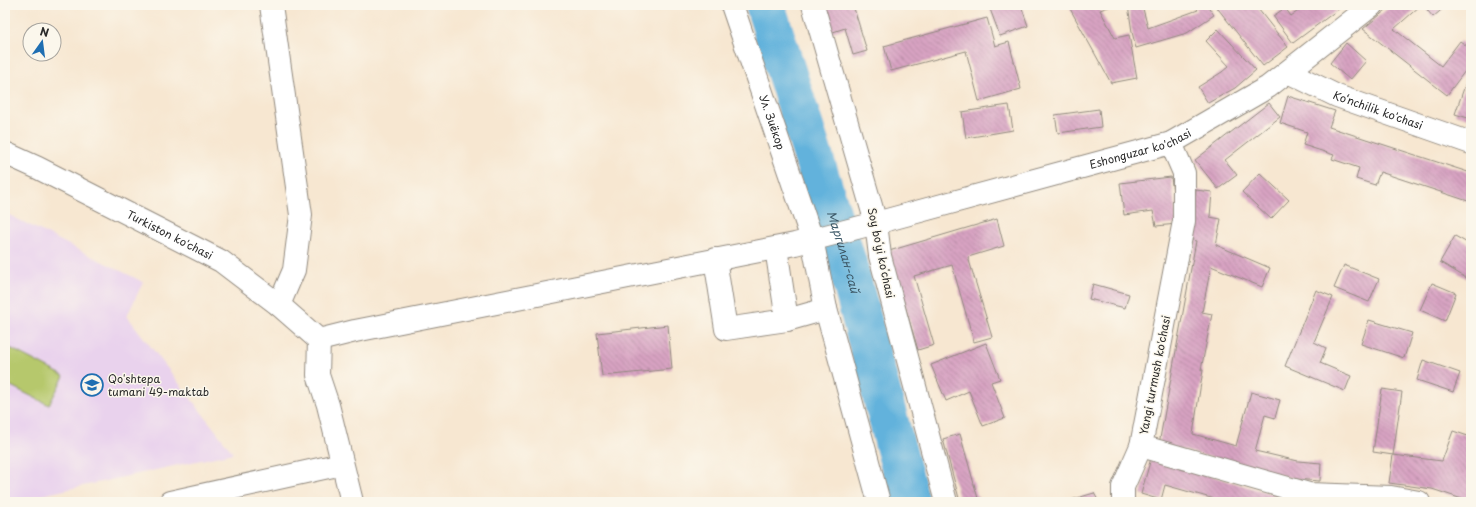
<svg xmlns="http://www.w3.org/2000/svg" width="1476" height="507" viewBox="0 0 1476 507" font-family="'Playpen Sans',sans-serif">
<defs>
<pattern id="building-back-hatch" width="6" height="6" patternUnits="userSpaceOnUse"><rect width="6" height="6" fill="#d8a3c2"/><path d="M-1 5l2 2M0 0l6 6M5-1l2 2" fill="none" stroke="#af859e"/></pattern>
</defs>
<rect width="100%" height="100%" fill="#fbf7ec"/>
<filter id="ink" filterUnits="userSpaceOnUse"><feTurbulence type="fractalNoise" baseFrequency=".025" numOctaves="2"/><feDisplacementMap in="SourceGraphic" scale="8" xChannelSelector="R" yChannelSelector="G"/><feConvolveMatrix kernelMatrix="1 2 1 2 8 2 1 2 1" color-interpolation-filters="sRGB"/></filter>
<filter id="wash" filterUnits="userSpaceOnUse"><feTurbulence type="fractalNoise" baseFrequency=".012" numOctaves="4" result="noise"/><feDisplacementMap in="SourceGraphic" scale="16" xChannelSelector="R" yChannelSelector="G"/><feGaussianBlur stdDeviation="0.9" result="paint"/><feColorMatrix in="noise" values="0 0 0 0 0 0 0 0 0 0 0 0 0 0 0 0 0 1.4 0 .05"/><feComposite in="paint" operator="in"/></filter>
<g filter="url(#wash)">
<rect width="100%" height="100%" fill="#f7e7d1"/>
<!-- built -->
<path fill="#e9d2ed" d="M5,213L143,282L127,316L233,453L10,502H5Z"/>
<!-- pitch -->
<path fill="#b6c86c" stroke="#707a4c" d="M8,347L64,376L49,405L5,383V354Z"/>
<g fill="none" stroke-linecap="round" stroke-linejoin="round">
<!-- river -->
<path stroke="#62b2dc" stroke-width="40" id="s1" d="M765,5L847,263L910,502"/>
</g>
<g id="blocks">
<!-- building -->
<path fill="url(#building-back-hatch)" d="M830,5H853L867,51L853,55L845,28L830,33L823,7Z
M1001,5H1021L1028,26L1000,36L990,9Z
M1068,5H1114L1100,10L1115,38L1129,35L1137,78L1111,83Z
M1128,5H1142L1148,28L1198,10L1194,5H1207L1214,15L1187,33L1136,48L1132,32Z
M1215,5H1255L1288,47L1263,66Z
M1307,5H1344L1293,43L1273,16L1285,8L1291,16Z
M1392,5H1421L1394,29L1441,66L1460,41L1471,49V63L1447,95L1363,29Z
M1423,5H1447L1433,17Z
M987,18L995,46L1009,42L1021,89L979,101L966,51L891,71L884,46Z
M1218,29L1256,70L1235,88L1208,103L1198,87L1222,72L1229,66L1206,41Z
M1346,43L1366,61L1350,80L1330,63Z
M1471,68V119L1455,114Z
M1288,96L1335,111L1329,127L1471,173V202L1380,172L1375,185L1356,179L1359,168L1332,159L1334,155L1303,145L1307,132L1280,123Z
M1269,103L1280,117L1225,160L1237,175L1218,189L1195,160Z
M1009,105L1013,130L966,138L962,112Z
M1099,109L1101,127L1058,133L1055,115Z
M1260,173L1289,200L1271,219L1242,192Z
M1171,177L1177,224L1156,226L1153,211L1124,215L1120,183Z
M1196,190L1212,192L1210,217L1221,219L1216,245L1270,268L1262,287L1211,266L1202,312L1212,314L1201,370H1203L1193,434L1236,446L1251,392L1280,400L1275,418L1265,415L1255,451L1298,461L1321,463L1320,481L1295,479L1159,444L1196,241L1192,240Z
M997,219L1004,246L968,257L992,337L974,342L952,265L914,276L934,345L918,350L889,251Z
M1455,236L1471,245V281L1440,262Z
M1344,265L1379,279L1369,302L1334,288Z
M1432,283L1456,293L1445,321L1420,310Z
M1093,284L1129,294L1125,308L1089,299Z
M1316,290L1333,297L1314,342L1326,348L1320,363L1351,376L1345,391L1285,366Z
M1369,320L1412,333L1404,358L1361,344Z
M668,325L672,369L602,376L597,333Z
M986,343L1000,379L991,382L1005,418L983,426L969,391L946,401L931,365Z
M1423,360L1460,373L1453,392L1417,380Z
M1382,389L1402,392L1393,455L1373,452Z
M1453,431L1471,437V502L1432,489L1389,483L1393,455L1442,461Z
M960,434L979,502H960L943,439Z
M1151,458L1299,502H1225L1165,485L1161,500L1141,494Z
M1094,493L1099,502H1064Z"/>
</g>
</g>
<g filter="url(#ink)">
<use href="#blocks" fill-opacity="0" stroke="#91897e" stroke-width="1"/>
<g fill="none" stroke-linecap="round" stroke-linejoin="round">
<!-- minor casing -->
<g stroke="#91897e" stroke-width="24">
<g id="minor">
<path d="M271,5L301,215L294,270L279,305"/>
<path id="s2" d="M732,5L812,239L826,309L879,502"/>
<path d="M813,5L876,223L880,256L946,502"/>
<path id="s3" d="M1288,72L1337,96L1471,143"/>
<path d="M1171,143L1184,173V221L1141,446L1309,494L1391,497L1419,502"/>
<path id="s4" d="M5,153L38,168L221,261L279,305L319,340"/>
<path d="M715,259L726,329L787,320L776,248"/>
<path d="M787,320L826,309"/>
<path id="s5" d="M319,340L355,331L795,244L876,223L1171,143L1268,87L1372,5"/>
<path d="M319,340L318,375L328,405L352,502"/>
<path d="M170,502L342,464"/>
<path d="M1123,502V487L1141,446"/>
</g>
</g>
<!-- minor -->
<use href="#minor" stroke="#fff" stroke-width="22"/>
</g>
</g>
<!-- icons -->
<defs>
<g id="school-ring" transform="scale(1.15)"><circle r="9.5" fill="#fbf7ec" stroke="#1f6fb2" stroke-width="1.5"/><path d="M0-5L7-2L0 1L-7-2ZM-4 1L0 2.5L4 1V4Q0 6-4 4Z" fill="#1f6fb2"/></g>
</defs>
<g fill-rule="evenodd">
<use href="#school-ring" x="92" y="385"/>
</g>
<g text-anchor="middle" stroke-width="3" stroke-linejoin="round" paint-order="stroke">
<!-- street labels -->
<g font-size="11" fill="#2b2b2b" stroke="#fbf7ec">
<text dy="4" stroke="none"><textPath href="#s3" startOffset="98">Ko‘nchilik ko'chasi</textPath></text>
<text dy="4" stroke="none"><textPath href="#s2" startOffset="124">Ул. Зиёкор</textPath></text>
<text dy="4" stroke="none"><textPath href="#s5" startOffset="844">Eshonguzar ko'chasi</textPath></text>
<text dy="4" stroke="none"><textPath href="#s4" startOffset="184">Turkiston ko'chasi</textPath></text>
<text transform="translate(881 253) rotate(78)" y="4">Soy boʻyi koʻchasi</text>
<text transform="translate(1155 375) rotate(-79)" y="4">Yangi turmush ko'chasi</text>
</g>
<!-- poi labels -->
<g font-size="11" fill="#2b2b2b" stroke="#fbf7ec" text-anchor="start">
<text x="108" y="383">Qo'shtepa<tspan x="108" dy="13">tumani 49-maktab</tspan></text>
</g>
<!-- water labels -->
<g font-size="12" font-style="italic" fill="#3e5a69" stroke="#fbf7ec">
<text dy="4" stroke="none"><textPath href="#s1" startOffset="259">Маргилан-сай</textPath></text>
</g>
</g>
<!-- margin -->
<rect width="1476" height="507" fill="none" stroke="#fbf7ec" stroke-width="20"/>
<!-- north arrow -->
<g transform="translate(42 42) rotate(14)"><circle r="19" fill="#fbf7ec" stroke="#a8a59f"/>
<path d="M0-3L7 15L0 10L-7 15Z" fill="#1f6fb2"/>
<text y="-6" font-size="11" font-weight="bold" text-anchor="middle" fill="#2b2b2b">N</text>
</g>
</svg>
